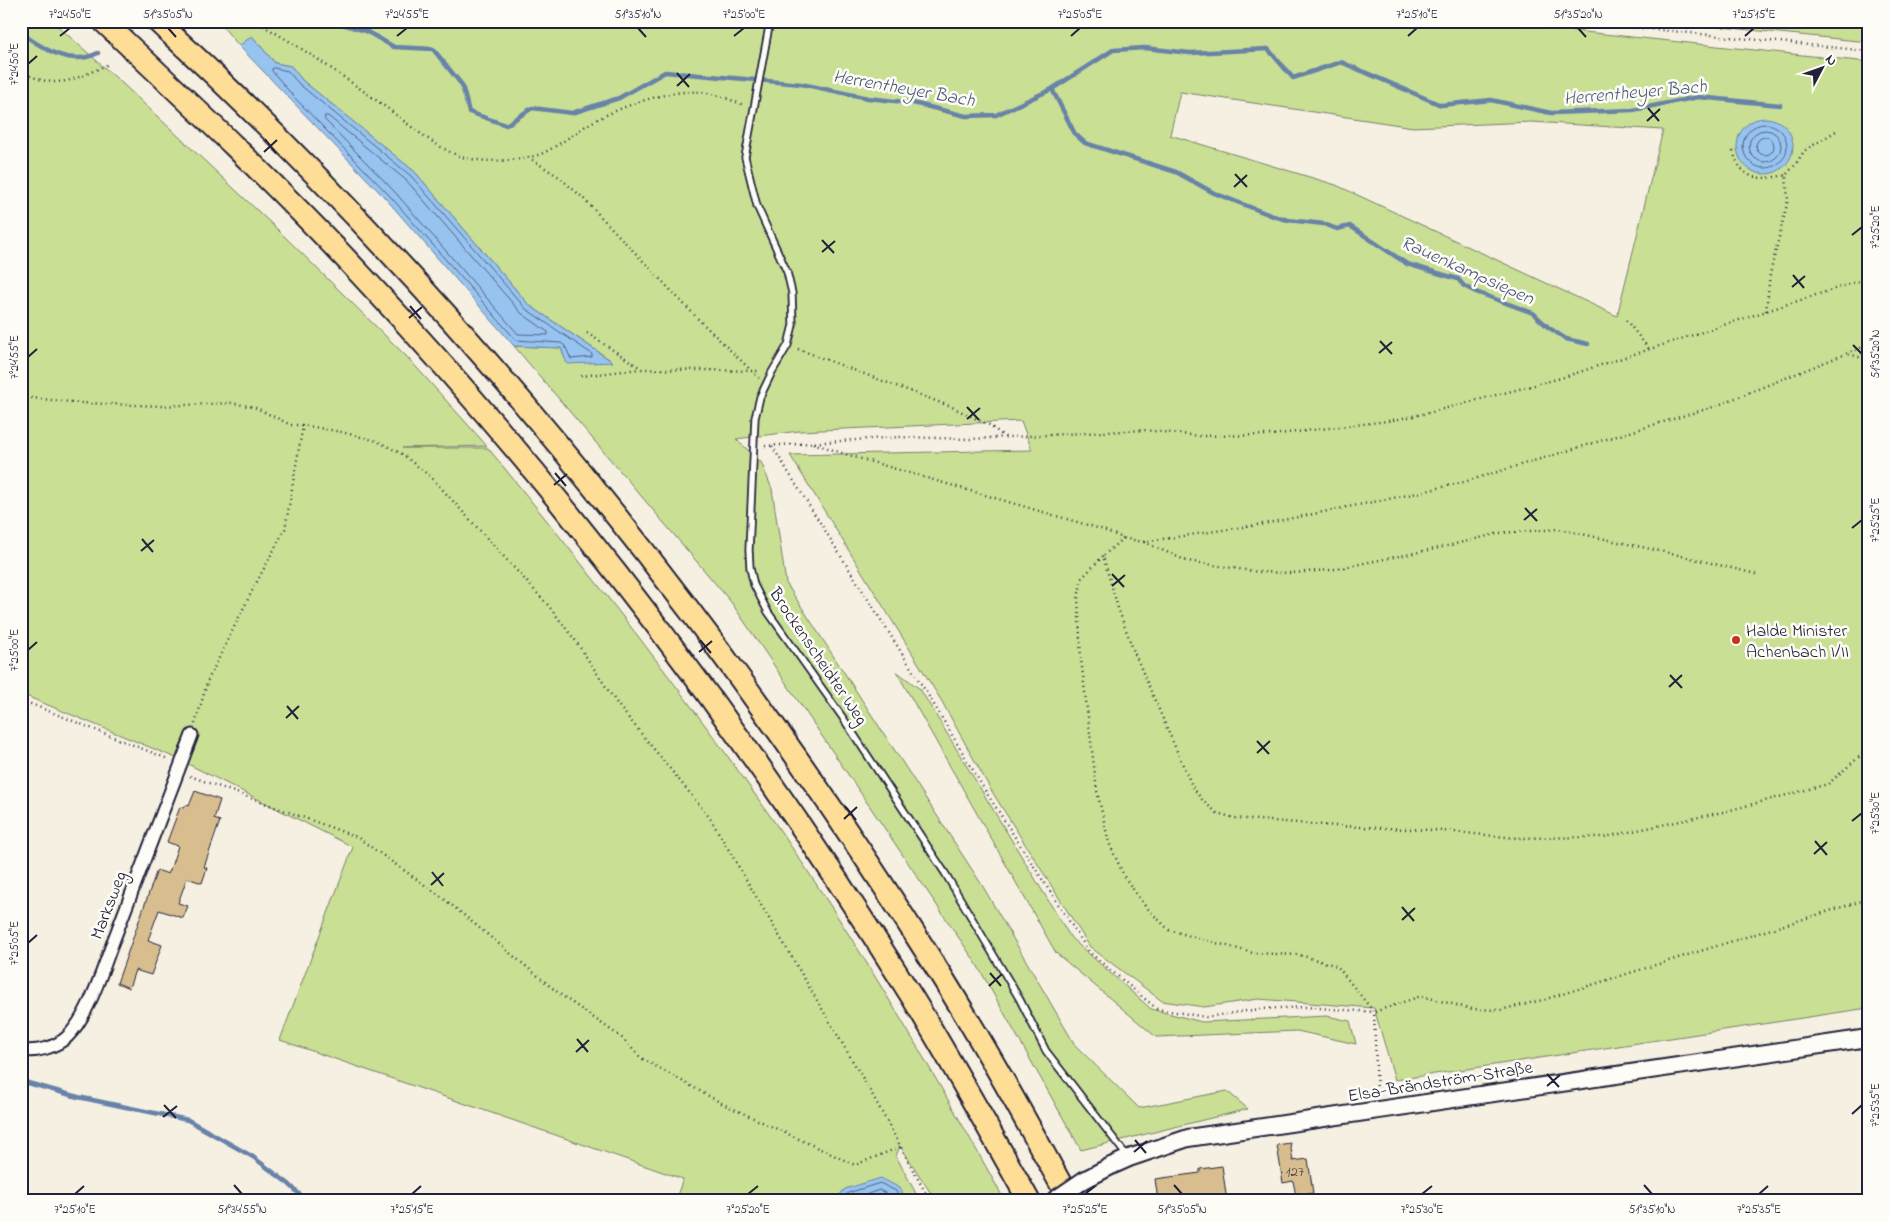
<svg xmlns="http://www.w3.org/2000/svg" width="1889" height="1222" viewBox="0 0 1889 1222" font-family="'Indie Flower',sans-serif">
<rect width="100%" height="100%" fill="#f6f0e2"/>
<filter id="ink" filterUnits="userSpaceOnUse"><feTurbulence type="fractalNoise" baseFrequency=".02" numOctaves="2"/><feDisplacementMap in="SourceGraphic" scale="10" xChannelSelector="R" yChannelSelector="G"/><feConvolveMatrix kernelMatrix="1 2 1 2 8 2 1 2 1" color-interpolation-filters="sRGB"/></filter>
<g filter="url(#ink)">
<!-- green -->
<path fill="#c9df94" stroke="#768068" fill-rule="evenodd" d="M21,21H52L123,84L277,229L408,358L487,446L402,448H488C587,569 684,692 773,820C858,942 933,1071 1005,1201H936L900,1146L896,1156L920,1201H675L683,1179L280,1040L353,847L176,758L21,694Z
M218,21H1481L1868,62V1008L1395,1080L1374,1008L1258,999L1204,1007L1162,1001L1090,947L991,790L941,700L790,455L1032,450L1021,421L799,431L736,439L761,462L772,489L786,583L982,885L1075,1045L1139,1108L1227,1091L1248,1109L1081,1150L976,963L731,602L514,346L561,348L612,361L529,305L415,172L302,80L291,66L275,63L252,36L239,46ZM1180,92L1413,127L1531,122L1663,130L1617,316L1336,185L1170,135Z
M1662,21H1868V42Z
M896,671L920,689L1071,938L1151,1009L1202,1022L1327,1016L1350,1021L1356,1044L1297,1031L1156,1037L1056,953Z"/>
<!-- water -->
<path fill="#97c3f0" stroke="#6883a8" d="M252,36L275,63L291,66L302,80L415,172L529,305L613,362L567,364L561,348L514,346L386,199L239,46Z
M1737 146a28 28 0 1 1 56 0a28 28 0 1 1-56 0Z
M881,1178L900,1188L907,1201H834L845,1189Z"/>
<g fill="none" stroke-linecap="round" stroke-linejoin="round">
<!-- shore -->
<path stroke="#516283" stroke-width="1" d="M274,68L288,71L299,84L411,176L526,309L592,354V357L571,359L565,346L561,343L516,340L390,196L294,97L272,71V69Z
M325,116H328L407,181L521,313L548,332V335L518,334L394,191L325,120Z
M1743 146a22 22 0 1 1 44 0a22 22 0 1 1-44 0Z
M1749 146a16 16 0 1 1 32 0a16 16 0 1 1-32 0Z
M1756 146a9 9 0 1 1 18 0a9 9 0 1 1-18 0Z
M840,1201L848,1193L880,1183L896,1191L901,1201
M849,1201L879,1190L891,1196L894,1201"/>
<!-- stream -->
<path stroke="#6883a8" stroke-width="4.5" d="M339,21L342,24L366,31L394,47L433,49L462,85L469,112L506,125L532,108L572,113L619,98L665,72L801,84L868,98L913,103L966,116L996,115L1052,89L1113,50L1145,48L1190,53L1268,49L1293,78L1341,62L1441,105L1491,100L1551,113L1633,110L1698,97L1780,105
M21,33C44,49 70,67 98,53
M1052,89L1075,134L1085,143L1176,172L1214,193L1273,216L1288,220L1324,224L1337,229L1350,226L1407,264L1458,279L1464,286L1476,292L1533,313L1548,327L1566,339L1588,344
M21,1081L78,1097L188,1120L253,1157L289,1184L306,1201"/>
</g>
<!-- building -->
<path fill="#d8be8e" stroke="#22223b" d="M195,791L220,800L214,819L220,821L204,867L207,868L202,883L187,878L178,903L188,906L183,918L159,910L148,940L162,945L151,975L135,970L129,988L117,983L157,870L168,874L170,870L178,846L167,842L180,807L184,808L186,805L189,806Z
M1290,1143L1293,1161L1308,1159L1313,1193L1296,1196L1293,1181L1283,1183L1277,1145Z
M1222,1166L1227,1201H1158L1155,1179L1200,1173V1169Z"/>
<g fill="none" stroke-linecap="round" stroke-linejoin="round">
<!-- lane casing -->
<g stroke="#22223b" stroke-width="9">
<path id="lane" d="M770,21L745,157L757,206L787,272L792,293L793,325L788,345L772,372L760,397L755,418L749,550L750,568L754,585L768,612L843,718L945,873L1019,998L1046,1051L1127,1156"/>
</g>
<!-- street casing -->
<g stroke="#22223b" stroke-width="15">
<path id="street" d="M21,1050C36,1053 56,1047 67,1037C90,1015 104,964 116,934C141,868 167,801 192,735"/>
</g>
<!-- secondary casing -->
<g stroke="#22223b" stroke-width="20">
<path id="secondary" d="M1111,1166L1129,1158L1188,1138L1868,1038"/>
</g>
<!-- highway casing -->
<g stroke="#22223b" stroke-width="25">
<path id="highway" d="M103,21C191,104 279,187 362,276C569,497 752,740 912,997C953,1064 991,1133 1029,1201
M157,21C460,300 720,624 939,972C986,1047 1028,1124 1070,1201"/>
</g>
<!-- path -->
<path stroke="#22223b" stroke-width="2.5" stroke-dasharray="1 4" stroke-linecap="butt" d="M254,21C301,46 344,77 387,108C408,124 441,152 466,158C486,163 522,161 541,154C561,145 577,130 596,120C623,106 669,89 700,92C715,93 730,100 744,105
M1572,21L1868,51
M21,71C58,92 74,79 109,64
M1733,151C1742,182 1759,180 1786,175
M528,157L559,177L582,197L701,322L759,378
M1766,311L1770,274L1788,200L1786,175L1796,164L1804,151L1836,131
M1626,320L1649,349
M587,333L642,369L761,371
M798,349L952,407L989,425L1005,437
M1849,354L1868,360
M581,376L640,369
M21,397L82,403L161,406L231,403L254,407L291,425H303L341,432L377,441L402,454L431,477L548,605L575,640L618,705L710,818L872,1094L930,1201
M813,443L848,455L1101,529L1123,538L1143,542L1263,524L1413,494L1464,482L1713,407L1868,345
M765,446L899,437L970,439L1144,430L1200,436L1271,435L1388,421L1428,413L1561,378L1868,278
M772,446L933,703L986,792L1089,952L1157,1009L1206,1017L1260,1009L1305,1007L1374,1012
M1123,538L1103,556L1118,608L1134,652L1192,786L1203,801L1217,813L1234,818L1336,826L1433,830L1517,838L1605,837L1723,812L1828,784L1868,749
M1144,542L1187,561L1259,572L1292,573L1330,570L1439,548L1500,533L1559,529L1678,555L1756,574
M1103,556L1082,578L1078,598L1081,659L1097,791L1109,843L1125,878L1145,906L1169,930L1253,953L1300,955L1337,966L1373,1011
M21,700L168,759
M195,724L208,680L252,591L285,529L303,425
M190,776L357,837L443,898L561,995L621,1037L641,1058L723,1104L855,1165L900,1147
M1377,1096L1374,1012L1421,996L1472,1009L1500,1010L1543,1000L1868,899"/>
<!-- lane -->
<use href="#lane" stroke="#fdfcf7" stroke-width="5.5"/>
<!-- street -->
<use href="#street" stroke="#fdfcf7" stroke-width="11"/>
<!-- secondary -->
<use href="#secondary" stroke="#fdfcf7" stroke-width="16"/>
<!-- highway -->
<use href="#highway" stroke="#fedd96" stroke-width="21"/>
<!-- secondary-bridge casing -->
<g stroke="#22223b" stroke-width="20" stroke-linecap="butt">
<path id="secondary-bridge" d="M1053,1201L1084,1180L1111,1166"/>
</g>
<!-- secondary-bridge -->
<use href="#secondary-bridge" stroke="#fdfcf7" stroke-width="16"/>
</g>
</g>
<!-- ticks -->
<path fill="none" stroke="#22223b" stroke-width="2" d="M168,28L176,37M638,28L646,37M1578,28L1586,37M60,36L70,28M397,36L407,28M734,36L744,28M1071,36L1080,28M1408,36L1417,28M1745,36L1754,28M28,64L37,56M677,73L689,87M677,86L690,74M1648,108L1659,121M1647,121L1660,109M265,139L276,153M264,152L277,140M1235,174L1247,187M1234,187L1247,175M1852,235L1862,227M822,240L834,253M822,252L835,241M1793,275L1804,288M1792,287L1805,276M410,306L421,319M409,318L422,307M1380,341L1392,354M1853,345L1862,354M1379,353L1392,342M28,357L37,349M967,407L979,420M967,419L980,408M555,473L566,486M554,485L567,474M1525,508L1537,521M1524,520L1537,509M1852,528L1862,520M142,539L153,552M141,551L154,540M1112,574L1124,587M1112,586L1125,575M700,640L711,653M28,650L37,642M699,652L712,641M1670,675L1682,688M1669,687L1682,675M287,706L298,719M286,718L299,706M1257,741L1269,754M1257,753L1270,741M845,806L856,820M844,819L857,807M1852,821L1862,813M1815,841L1827,855M1814,854L1827,842M432,872L443,886M431,885L444,873M1402,907L1414,921M1402,920L1415,908M28,943L37,935M990,973L1001,986M989,986L1002,974M577,1039L588,1052M576,1052L589,1040M1547,1074L1559,1087M1547,1086L1560,1075M164,1105L176,1118M1852,1114L1862,1105M163,1117L177,1106M1135,1140L1146,1153M1134,1152L1147,1141M234,1185L242,1194M1174,1185L1182,1194M1644,1185L1652,1194M75,1194L84,1186M412,1194L421,1186M748,1194L758,1186M1085,1194L1095,1186M1422,1194L1432,1186M1759,1194L1768,1186"/>
<!-- markers -->
<circle fill="#c8321e" stroke="#fdfcf7" stroke-width="2" cx="1736" cy="640" r="5"/>
<g text-anchor="middle" stroke-width="5" stroke-linejoin="round" paint-order="stroke">
<!-- number labels -->
<g font-size="15" fill="#504950">
<text x="1295" y="1176">127</text>
</g>
<!-- poi labels -->
<g font-size="18" fill="#22223b" stroke="#fdfcf7" text-anchor="start">
<text x="1746" y="636">Halde Minister<tspan x="1746" dy="21">Achenbach I/II</tspan></text>
</g>
<!-- street labels -->
<g font-size="18" fill="#22223b" stroke="#fdfcf7">
<text transform="translate(819 656) rotate(56)" y="6">Brockenscheidter Weg</text>
<text transform="translate(108 905) rotate(-69)" y="6">Marksweg</text>
<text transform="translate(1440 1081) rotate(-9)" y="6">Elsa-Brändström-Straße</text>
</g>
<!-- water labels -->
<g font-size="19" font-style="italic" fill="#4b5a7a" stroke="#fdfcf7">
<text transform="translate(904 87) rotate(10)" y="7">Herrentheyer Bach</text>
<text transform="translate(1635 91) rotate(-5)" y="7">Herrentheyer Bach</text>
<text transform="translate(1468 269) rotate(24)" y="7">Rauenkampsiepen</text>
</g>
</g>
<!-- margin -->
<rect width="1889" height="1222" fill="none" stroke="#fdfcf7" stroke-width="55"/>
<!-- north arrow -->
<g transform="translate(1822 68) rotate(49)" stroke="#fdfcf7" stroke-width="4" paint-order="stroke">
<path d="M0-4L9 19L0 12L-9 19Z" fill="#22223b"/>
<text y="-8" font-size="14" font-weight="bold" text-anchor="middle" fill="#22223b">N</text>
</g>
<rect x="28" y="28" width="1834" height="1166" fill="none" stroke="#22223b" stroke-width="2"/>
<g font-size="12" text-anchor="middle" fill="#22223b">
<text x="70" y="18">7°24'50"E</text>
<text x="168" y="18">51°35'05"N</text>
<text x="407" y="18">7°24'55"E</text>
<text x="638" y="18">51°35'10"N</text>
<text x="744" y="18">7°25'00"E</text>
<text x="1080" y="18">7°25'05"E</text>
<text x="1417" y="18">7°25'10"E</text>
<text x="1578" y="18">51°35'20"N</text>
<text x="1754" y="18">7°25'15"E</text>
<text transform="translate(14 64) rotate(-90)" y="4">7°24'50"E</text>
<text transform="translate(1875 227) rotate(-90)" y="4">7°25'20"E</text>
<text transform="translate(1875 354) rotate(-90)" y="4">51°35'20"N</text>
<text transform="translate(14 357) rotate(-90)" y="4">7°24'55"E</text>
<text transform="translate(1875 520) rotate(-90)" y="4">7°25'25"E</text>
<text transform="translate(14 650) rotate(-90)" y="4">7°25'00"E</text>
<text transform="translate(1875 813) rotate(-90)" y="4">7°25'30"E</text>
<text transform="translate(14 943) rotate(-90)" y="4">7°25'05"E</text>
<text transform="translate(1875 1105) rotate(-90)" y="4">7°25'35"E</text>
<text x="75" y="1213">7°25'10"E</text>
<text x="242" y="1213">51°34'55"N</text>
<text x="412" y="1213">7°25'15"E</text>
<text x="748" y="1213">7°25'20"E</text>
<text x="1085" y="1213">7°25'25"E</text>
<text x="1182" y="1213">51°35'05"N</text>
<text x="1422" y="1213">7°25'30"E</text>
<text x="1652" y="1213">51°35'10"N</text>
<text x="1759" y="1213">7°25'35"E</text>
</g>
</svg>
